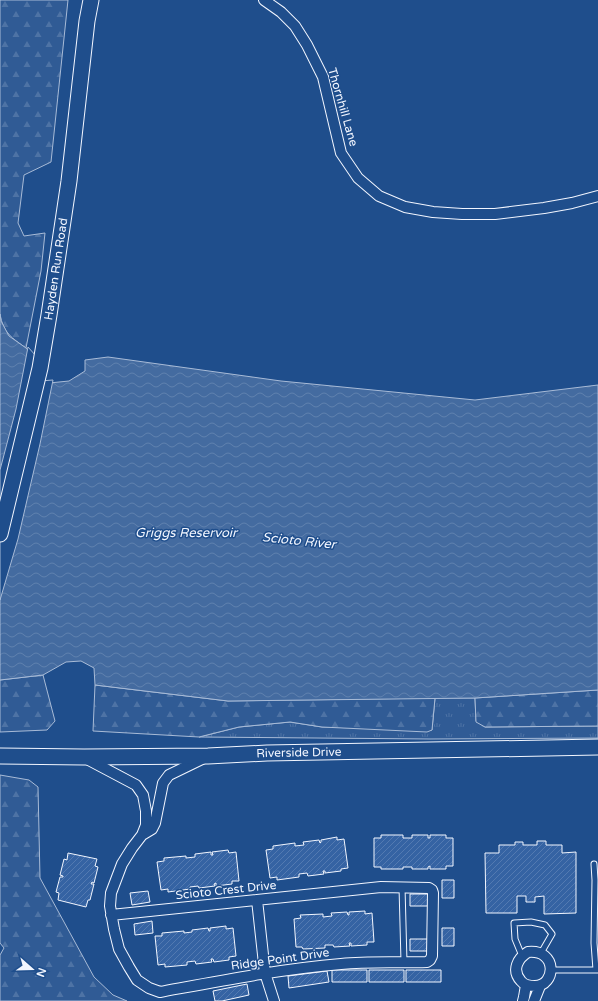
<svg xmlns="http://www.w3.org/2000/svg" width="598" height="1001" viewBox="0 0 598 1001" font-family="'Varela Round',sans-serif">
<defs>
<pattern id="grass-tufts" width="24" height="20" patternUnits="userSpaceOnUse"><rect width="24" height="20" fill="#305b95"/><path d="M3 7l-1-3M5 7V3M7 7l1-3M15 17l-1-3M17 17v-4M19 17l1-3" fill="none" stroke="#4e73a5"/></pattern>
<pattern id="forest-firs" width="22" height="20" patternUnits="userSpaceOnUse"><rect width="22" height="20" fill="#305b95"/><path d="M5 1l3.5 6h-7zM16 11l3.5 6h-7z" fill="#4e73a5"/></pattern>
<pattern id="water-waves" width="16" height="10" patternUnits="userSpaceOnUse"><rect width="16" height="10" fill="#446ba0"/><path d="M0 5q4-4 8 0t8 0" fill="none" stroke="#5f81ae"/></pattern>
<pattern id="building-hatch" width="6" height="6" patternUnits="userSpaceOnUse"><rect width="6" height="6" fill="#3563a3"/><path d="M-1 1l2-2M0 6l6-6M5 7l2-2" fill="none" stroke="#537ab1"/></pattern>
</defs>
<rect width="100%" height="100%" fill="#1f4e8c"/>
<!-- grass -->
<path fill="url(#grass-tufts)" stroke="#a8bbd7" d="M435,698H475L476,721L485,727L598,726V738L430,739L199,737L239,727L290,722L322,727L432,730Z"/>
<!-- forest -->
<path fill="url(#forest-firs)" stroke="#a8bbd7" d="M0,0H68L51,162L24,175L18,223L24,236L45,233L41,271L26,348C12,338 3,333 0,314Z
M43,675L55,721L47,730L0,732V680Z
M95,685L228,701L435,698L432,730L427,732L322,727L290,722L239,727L199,737L93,731Z
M598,690V726L485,727L476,722L475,698Z
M0,775L29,780L38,787L40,878L94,977L113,995L127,1001H0V955L4,948L0,943Z"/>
<!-- water -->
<path fill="url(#water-waves)" stroke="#a8bbd7" d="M0,314L1,321L9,336L26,348L34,357L39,384L69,381L85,371V360L108,357L281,381L475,400L598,385V690L475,698L228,701L95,685L94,668L81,661L66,662L43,675L0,680Z"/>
<!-- pier -->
<path fill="#1f4e8c" stroke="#a8bbd7" d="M28,347L36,356L40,381L53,380L40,444L18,539L0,600V470L16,409Z"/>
<!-- building -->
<path fill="url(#building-hatch)" stroke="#f2f6ff" d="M381,835H403V838H412V835H428V838H430V835H446V838H453V866H446V869H430V866L428,867V869H412V867H403V869H381V867H374V838H381Z
M337,837V840L344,839L348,868L341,869V871L325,873V871H323L324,874L308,876L307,873L299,874V877L277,880V877L270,878L266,850L273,849V846L295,843V846L304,845L303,842L319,840L320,843L321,842V840Z
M537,841H546V845H562V853L576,852V913L544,914V896L535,897V902H526V896H517V913H486L485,853H499V845H515V842H523V845H537Z
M228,850L229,853L236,852L239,881H232V884L216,886V883L214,884L215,886L199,888L198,886L190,887V889L168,892V889L161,890L157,862L164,861V858L186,856V858L195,857V854L211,852V855H213L212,852Z
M68,853L97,859L95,866L98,867L94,883L92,882L91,884H94L90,900H88L86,907L58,900L59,893L56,892L60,877H63V876L60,875L64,859L67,860Z
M442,880H454V898H442Z
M148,891L150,902L132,905L130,893Z
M410,894H428V906H410Z
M365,911V914L372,913L374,942H367V945L351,946V943H349L350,946L334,947L333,945H325V948L303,949L302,947H296L294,919L301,918L300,915L323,914V917L332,916L331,913L347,912L348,915H349V912Z
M152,921L153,933L135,935L134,924Z
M226,926V929L233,928L236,956L229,957V960L214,962L213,959H211L212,962L196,964L195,961L187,962V965L165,967V964L158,965L155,936H162V933L184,931V933L192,932V930L208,928L209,931H210V928Z
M442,928H454V946H442Z
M410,939H428V951H410Z
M332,970H367V982H332Z
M369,970H404V982H369Z
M406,970H441V982H406Z
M327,971L329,982L289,988L288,976Z
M247,984L249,995L222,1001H215L213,991Z"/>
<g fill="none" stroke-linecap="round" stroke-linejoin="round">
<!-- service casing -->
<g stroke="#f2f6ff" stroke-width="7">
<path id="service" d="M594,864L595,880L594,943L596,970
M402,887L404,962
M522,956L515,939L514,923L531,922L545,925L552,934L541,953
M551,970H598"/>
</g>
<!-- minor casing -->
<g stroke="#f2f6ff" stroke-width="12">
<path id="minor" d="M264,0L281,12L295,26L307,45L323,77L341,153L358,178L379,196L405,207L433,212L462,214H495L544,208L572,203L598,196
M85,758L136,785L143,795L146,811V825L142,835L132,848L122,864L111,893L110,906L114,929L119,949L129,967L137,980L149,988L160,992C220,981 281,969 341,964C370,961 398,963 427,962L430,960L432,956L433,893L432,890L429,888L381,887L111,915
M142,835L152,829L155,823L163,783L169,775L204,758
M257,900L265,973L274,1001
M528,952C558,949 556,986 535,986C529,986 524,985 521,981C511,970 518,958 528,952Z
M523,1001L524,997L526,985
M534,1001L540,986"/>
</g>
<!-- primary casing -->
<g stroke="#f2f6ff" stroke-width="17">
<g id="primary">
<path id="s1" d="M0,534L40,368L49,315L69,181L87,21L91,0"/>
<path id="s2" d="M0,756L84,757L208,756L267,753L598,747"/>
</g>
</g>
<!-- service -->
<use href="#service" stroke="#1f4e8c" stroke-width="5"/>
<!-- minor -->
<use href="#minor" stroke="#1f4e8c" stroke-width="10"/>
<!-- primary -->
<use href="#primary" stroke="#1f4e8c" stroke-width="15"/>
</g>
<g text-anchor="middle" stroke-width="3" stroke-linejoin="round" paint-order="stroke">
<!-- street labels -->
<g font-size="12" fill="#f2f6ff" stroke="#1f4e8c">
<text transform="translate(343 107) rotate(74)" y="4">Thornhill Lane</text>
<text dy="4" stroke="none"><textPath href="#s1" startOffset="271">Hayden Run Road</textPath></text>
<text dy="4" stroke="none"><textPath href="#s2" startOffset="299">Riverside Drive</textPath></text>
<text transform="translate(226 890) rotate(-6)" y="4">Scioto Crest Drive</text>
<text transform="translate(280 959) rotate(-8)" y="4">Ridge Point Drive</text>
</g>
<!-- water labels -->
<g font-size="13" font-style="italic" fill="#f2f6ff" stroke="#1f4e8c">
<text x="186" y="537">Griggs Reservoir</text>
<text transform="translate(299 540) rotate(6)" y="5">Scioto River</text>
</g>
</g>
<!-- north arrow -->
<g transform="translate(32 969) rotate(110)" stroke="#1f4e8c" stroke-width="3" paint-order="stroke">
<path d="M0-3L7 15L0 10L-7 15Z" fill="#f2f6ff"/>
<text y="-6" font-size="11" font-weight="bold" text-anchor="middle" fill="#f2f6ff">N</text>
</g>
</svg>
